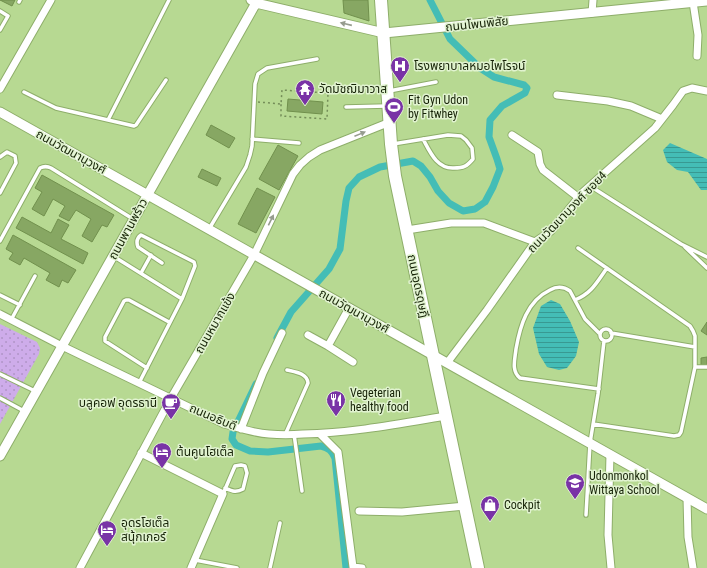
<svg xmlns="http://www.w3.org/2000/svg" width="707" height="568" viewBox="0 0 707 568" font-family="'Roboto Condensed','Noto Sans Thai',sans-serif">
<defs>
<pattern id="grass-dots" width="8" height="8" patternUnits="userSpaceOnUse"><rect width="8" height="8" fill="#ceacea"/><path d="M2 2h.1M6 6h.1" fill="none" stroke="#b094c7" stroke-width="1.8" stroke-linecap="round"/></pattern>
<pattern id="water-rules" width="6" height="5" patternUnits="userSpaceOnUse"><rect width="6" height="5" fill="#44bdb6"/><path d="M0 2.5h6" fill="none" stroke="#389992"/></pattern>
</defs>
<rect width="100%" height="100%" fill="#b7d992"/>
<!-- grass -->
<path fill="url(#grass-dots)" d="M0,324L37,342L40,348L39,354L0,424Z"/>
<!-- water -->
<path fill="url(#water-rules)" d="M670,143L707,159V190H701L688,172L677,170L667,162L663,150Z
M551,300L560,304L570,321L579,342L576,356L567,368L559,370L547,367L539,354L533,328L541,306Z"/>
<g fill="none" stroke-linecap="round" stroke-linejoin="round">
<!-- canal -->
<path stroke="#44bdb6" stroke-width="7" d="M277,338L291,312L329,269L340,249L346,201L349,188L359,177L380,167L413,161L421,166L430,177L438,191L449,203L463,211L475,209L485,202L493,187L500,169L497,159L489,137L490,120L502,106L525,93L527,88L524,85L494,77L480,68L450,39L430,0
M256,384L233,432L232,439L236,445L250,451L268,452L321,446C329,448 332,451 335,458L346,568"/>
</g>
<!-- building -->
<path fill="#87a763" stroke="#71904d" d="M0,0H15L12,6Z
M343,0H368L369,21L344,13Z
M288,99L323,102L322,114L287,111Z
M211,125L235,138L229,148L206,135Z
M278,145L298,156L279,190L259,179Z
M202,169L221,178L217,186L198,177Z
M42,175L114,215L107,227L102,225L92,242L82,236L91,219L76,210L69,221L59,216L65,206L53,199L44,216L32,209L42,192L35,188Z
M257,188L275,197L256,233L238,224Z
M22,217L51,233L58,219L69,225L61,239L88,253L83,264L16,228Z
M13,235L76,270L68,283L62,280L59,287L46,280L50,273L24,258L20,265L9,259L13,253L6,249Z
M707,322V335L701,331Z
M707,357V367H701V358Z"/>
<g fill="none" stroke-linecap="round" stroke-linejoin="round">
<!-- service casing -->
<g stroke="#8eae6a" stroke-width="5.5">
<path id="service" d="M19,2L20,0
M0,11L8,16L0,30
M389,91L436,82
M24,92L56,108L108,120L169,0
M346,107L387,106
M108,120L134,126L136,125L166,80
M252,139L299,143
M393,144L448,135L461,136L466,140L472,148L473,159C467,166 464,168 454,168C437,169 430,152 423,139
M0,157L7,152L15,156L16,163L0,193
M590,186L681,244L707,257
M209,229L246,167L250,155L252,146L255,84L258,74L267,68L317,59
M0,241L40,168C44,166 47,166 51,168L133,219
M685,247L707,268
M578,248L690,326L693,331L695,336V367L681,432L679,435L674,436L593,424
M113,256L182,299
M141,273L151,255
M0,295L20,305
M575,300C592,293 597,282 607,268
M11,320L35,276
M600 335a6 6 0 1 1 12 0a6 6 0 1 1-12 0Z
M611,333L695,347
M695,367H707
M147,368L105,341V337L124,301L126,300H129L169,322
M0,374L35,391
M139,383L182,299L195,266L194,262L141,235C137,238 136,242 138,247L162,263
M599,389L520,378C511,371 515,359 516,349C520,326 527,301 550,290C557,286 563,286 570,291L585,319L600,334
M0,398L24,411
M294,434L302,491
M285,435L308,383C307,373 295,372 287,370
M223,494L235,466L241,465L245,466L247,473L243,489C236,493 232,491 225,488
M586,515L590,443L598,394L604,341
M195,560L237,568
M270,568L280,523"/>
</g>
<!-- minor casing -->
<g stroke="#8eae6a" stroke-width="9">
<path id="minor" d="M693,2L698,35L697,56
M592,13L593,0
M0,89L51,0
M557,95L608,101L631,106L662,119
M512,135L538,152L540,164L543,170L579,198
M407,230L451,223H484L535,242
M349,308L328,346L353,362
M0,314L62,346L224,424C239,428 253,433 269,434C280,435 291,435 303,434C351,433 398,424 446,416
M308,335L328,346
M447,363L487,310L535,242L551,231L583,192L627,153L655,128L673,105L683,91L692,88L707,91
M241,429L263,373L282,333
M320,434L338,452L353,567L362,568
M141,453L223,494L191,568
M610,454L608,535L611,568
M687,498L688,537L693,568
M359,511L402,512L465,506
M80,568L171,398L254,255L293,174L300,165L309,157L320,150L390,122"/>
</g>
<!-- tertiary casing -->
<g stroke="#8eae6a" stroke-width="11">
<path id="tertiary" d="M251,0L256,3L384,33L707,1
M0,112L707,509
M0,456L256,3"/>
</g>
<!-- primary casing -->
<g stroke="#8eae6a" stroke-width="14">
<path id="primary" d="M381,0L391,144L395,176L478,568"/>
</g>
<!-- path -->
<path stroke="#748d58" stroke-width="1.5" stroke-dasharray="2 3" stroke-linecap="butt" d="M258,102L281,104L282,90L328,93L327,119L281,116V104"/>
<!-- service -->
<use href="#service" stroke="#fff" stroke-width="3.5"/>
<!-- minor -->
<use href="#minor" stroke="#fff" stroke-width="7"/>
<!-- tertiary -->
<use href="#tertiary" stroke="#fff" stroke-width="9"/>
<!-- primary -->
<use href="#primary" stroke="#fff" stroke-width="12"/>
</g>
<!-- one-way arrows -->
<defs><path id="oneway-solid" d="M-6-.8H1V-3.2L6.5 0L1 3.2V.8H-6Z"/></defs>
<g fill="#969c8f">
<use href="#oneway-solid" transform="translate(346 24) rotate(-167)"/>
<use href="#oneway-solid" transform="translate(360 134) rotate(-22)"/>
<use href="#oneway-solid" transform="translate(271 220) rotate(-64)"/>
</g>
<!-- icons -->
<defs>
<g id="hospital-pin" transform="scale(1)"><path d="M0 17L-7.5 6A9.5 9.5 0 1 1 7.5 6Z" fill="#7933a6" stroke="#e1f3d0"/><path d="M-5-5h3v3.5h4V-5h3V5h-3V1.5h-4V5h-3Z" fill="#fff"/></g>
<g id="temple-pin" transform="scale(1)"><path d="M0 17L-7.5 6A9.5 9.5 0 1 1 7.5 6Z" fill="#7933a6" stroke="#e1f3d0"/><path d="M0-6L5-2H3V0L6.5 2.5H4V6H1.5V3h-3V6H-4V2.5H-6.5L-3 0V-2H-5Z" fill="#fff"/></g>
<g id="stadium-pin" transform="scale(1)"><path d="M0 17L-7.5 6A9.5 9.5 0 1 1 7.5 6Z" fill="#7933a6" stroke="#e1f3d0"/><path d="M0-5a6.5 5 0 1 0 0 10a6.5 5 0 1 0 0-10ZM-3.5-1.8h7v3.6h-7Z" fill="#fff"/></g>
<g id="restaurant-pin" transform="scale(1)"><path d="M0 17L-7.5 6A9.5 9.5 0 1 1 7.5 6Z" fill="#7933a6" stroke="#e1f3d0"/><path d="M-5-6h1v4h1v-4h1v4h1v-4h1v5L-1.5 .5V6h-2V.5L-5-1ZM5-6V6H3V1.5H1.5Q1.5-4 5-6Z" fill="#fff"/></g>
<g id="cafe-pin" transform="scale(1)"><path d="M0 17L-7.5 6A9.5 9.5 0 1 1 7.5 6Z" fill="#7933a6" stroke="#e1f3d0"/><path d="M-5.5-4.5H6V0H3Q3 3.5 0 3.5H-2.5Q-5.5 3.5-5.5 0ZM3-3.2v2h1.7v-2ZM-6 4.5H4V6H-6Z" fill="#fff"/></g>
<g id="hotel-pin" transform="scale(1)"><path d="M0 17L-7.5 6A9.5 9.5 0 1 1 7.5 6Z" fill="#7933a6" stroke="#e1f3d0"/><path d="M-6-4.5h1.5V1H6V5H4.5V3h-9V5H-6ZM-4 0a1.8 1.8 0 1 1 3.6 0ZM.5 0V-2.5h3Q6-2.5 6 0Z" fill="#fff"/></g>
<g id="school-pin" transform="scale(1)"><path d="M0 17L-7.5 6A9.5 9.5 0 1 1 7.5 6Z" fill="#7933a6" stroke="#e1f3d0"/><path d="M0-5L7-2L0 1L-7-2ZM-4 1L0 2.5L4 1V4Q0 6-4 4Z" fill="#fff"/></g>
<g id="shop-pin" transform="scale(1)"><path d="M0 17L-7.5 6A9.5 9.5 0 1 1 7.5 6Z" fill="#7933a6" stroke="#e1f3d0"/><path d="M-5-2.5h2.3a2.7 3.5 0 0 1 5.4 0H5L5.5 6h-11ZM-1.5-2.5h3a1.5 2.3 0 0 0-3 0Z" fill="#fff"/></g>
</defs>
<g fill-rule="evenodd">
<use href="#hospital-pin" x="400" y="66"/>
<use href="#temple-pin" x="305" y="89"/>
<use href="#stadium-pin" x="394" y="107"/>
<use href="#restaurant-pin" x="336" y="400"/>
<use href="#cafe-pin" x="171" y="403"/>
<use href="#hotel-pin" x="162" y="452"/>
<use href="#school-pin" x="575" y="483"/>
<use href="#shop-pin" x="490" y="505"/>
<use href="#hotel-pin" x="107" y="530"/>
</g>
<g text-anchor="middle" stroke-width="3" stroke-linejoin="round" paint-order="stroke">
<!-- street labels -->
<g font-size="12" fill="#162307" stroke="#e1f3d0">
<text transform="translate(477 24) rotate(-6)" y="4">ถนนโพนพิสัย</text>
<text transform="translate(71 152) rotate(29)" y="4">ถนนวัฒนานุวงศ์</text>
<text transform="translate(567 212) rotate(-46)" y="4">ถนนวัฒนานุวงศ์ ซอย4</text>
<text transform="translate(128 229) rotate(-61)" y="4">ถนนพานพร้าว</text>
<text transform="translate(418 286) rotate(78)" y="4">ถนนอุดรดุษฎี</text>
<text transform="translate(354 311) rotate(29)" y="4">ถนนวัฒนานุวงศ์</text>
<text transform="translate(215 323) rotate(-60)" y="4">ถนนหมากแข้ง</text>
<text transform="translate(213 417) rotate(23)" y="4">ถนนอธิบดี</text>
</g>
<!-- poi labels -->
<g font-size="12" fill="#162307" stroke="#e1f3d0" text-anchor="start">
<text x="414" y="70">โรงพยาบาลหมอไพโรจน์</text>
<text x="319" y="93">วัดมัชฌิมาวาส</text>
<text x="408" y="104">Fit Gyn Udon<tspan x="408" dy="14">by Fitwhey</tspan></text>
<text x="350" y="397">Vegeterian<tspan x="350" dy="14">healthy food</tspan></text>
<text x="157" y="407" text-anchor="end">บลูคอฟ อุดรธานี</text>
<text x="176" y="456">ต้นคูนโฮเต็ล</text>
<text x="589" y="480">Udonmonkol<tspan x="589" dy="14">Wittaya School</tspan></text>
<text x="504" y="509">Cockpit</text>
<text x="121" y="527">อุดรโฮเต็ล<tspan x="121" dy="14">สนุ้กเกอร์</tspan></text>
</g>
</g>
</svg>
